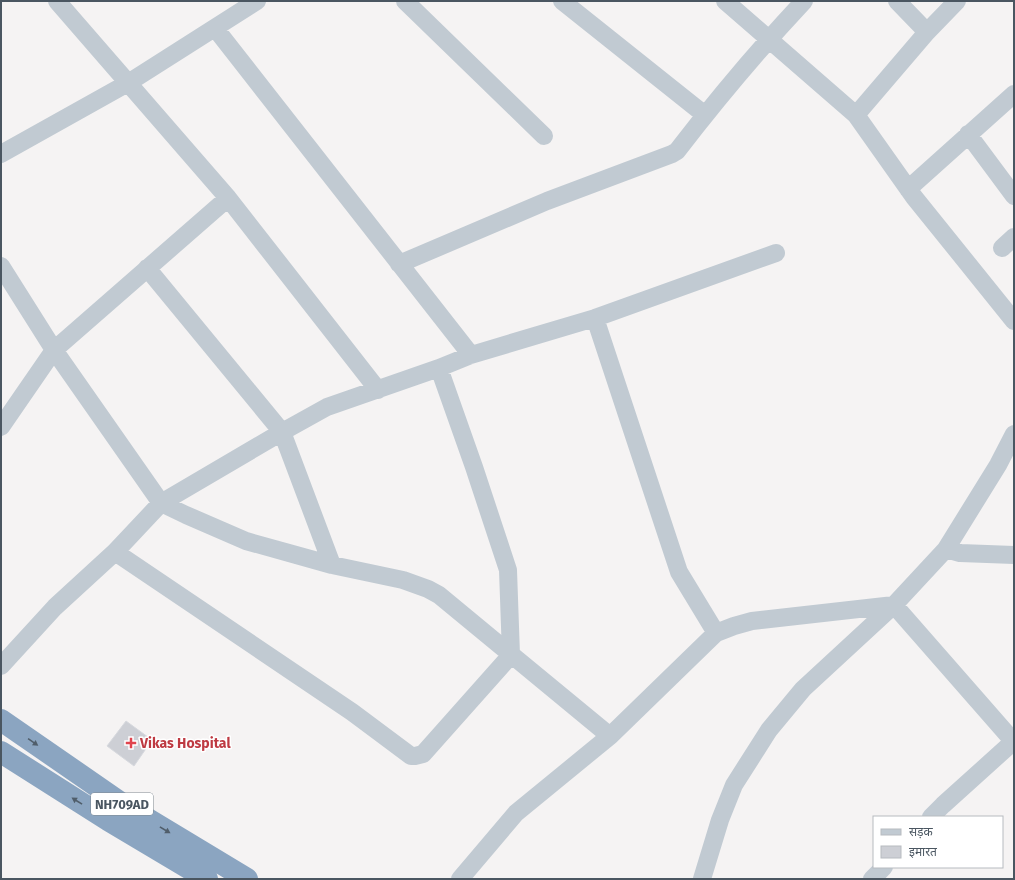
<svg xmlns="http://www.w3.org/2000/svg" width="1015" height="880" viewBox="0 0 1015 880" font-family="'Fira Sans','Noto Sans Devanagari',sans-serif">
<rect width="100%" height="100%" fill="#f5f3f3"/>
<!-- building -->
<path fill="#cdcfd5" stroke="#d7d9de" d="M126,721L152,740L134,766L107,746Z"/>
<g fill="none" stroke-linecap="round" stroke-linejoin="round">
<!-- street -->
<path stroke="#c1cad2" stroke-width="18" d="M57,1L228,198L378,390
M405,1L544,136
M562,1L705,115
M725,1L856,115L914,197L1014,321
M897,1L927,32
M215,28L471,355
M856,115L927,32L957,1
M968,134L1014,196
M1,154L128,83L257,1
M908,189L1014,94
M1002,248L1014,237
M399,264L547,201L672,154L677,151C717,99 759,49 804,1
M1,266L54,350L161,503L186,515L246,541L332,565L403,580L428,589L439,595L610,736
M147,268L282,432L332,565
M595,318L679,572L716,633
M1,427L54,350L228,198
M946,549L960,553L1014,555
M115,552L352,712L411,756H415L423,754L511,655L508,570L474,467L439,368
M1,666L55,607L115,552L161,503L282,432L327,407L439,368L471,355L595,318L776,253
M931,817L943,805L1014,741
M460,879L516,813L610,736L716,633L734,626L752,621L894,605L1014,742
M702,879L720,820L734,785L769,730L803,689L894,605L946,549L998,465L1014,434
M872,879L884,867"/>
<!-- highway -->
<path stroke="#8ba5c1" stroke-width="22" d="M1,720L121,803L247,879
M1,752L108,820L207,879"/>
</g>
<!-- one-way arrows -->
<defs><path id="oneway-solid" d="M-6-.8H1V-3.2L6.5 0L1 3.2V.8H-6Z"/></defs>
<g fill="#505e6b">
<use href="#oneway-solid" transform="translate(33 742) rotate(35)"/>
<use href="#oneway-solid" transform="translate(77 801) rotate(-148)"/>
<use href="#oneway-solid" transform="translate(165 830) rotate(31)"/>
</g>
<!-- markers -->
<path fill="#e0444e" stroke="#fff" stroke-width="1.5" d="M129 737h4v4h4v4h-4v4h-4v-4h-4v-4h4z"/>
<g text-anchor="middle" stroke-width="3" stroke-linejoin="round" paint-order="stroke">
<!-- shield labels -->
<rect fill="#fff" stroke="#808990" stroke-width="1" x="91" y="793" width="62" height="22" rx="3"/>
<g font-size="13" font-weight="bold" fill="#4a5661">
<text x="122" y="809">NH709AD</text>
</g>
<!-- health labels -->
<g font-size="14" font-weight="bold" fill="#be3a42" stroke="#fff" text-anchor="start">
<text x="140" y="748">Vikas Hospital</text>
</g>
</g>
<!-- border -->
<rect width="1015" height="880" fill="none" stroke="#4a5661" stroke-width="4"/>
<!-- legend -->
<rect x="873" y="816" width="130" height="52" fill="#ffffff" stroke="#b7bbc0"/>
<rect x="881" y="829" width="20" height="6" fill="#c1cad2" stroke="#b7bbc0"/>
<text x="909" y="836" font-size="12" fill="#4a5661">सड़क</text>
<rect x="881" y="846" width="20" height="12" fill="#cdcfd5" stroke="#b7bbc0"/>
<text x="909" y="856" font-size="12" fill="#4a5661">इमारत</text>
</svg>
